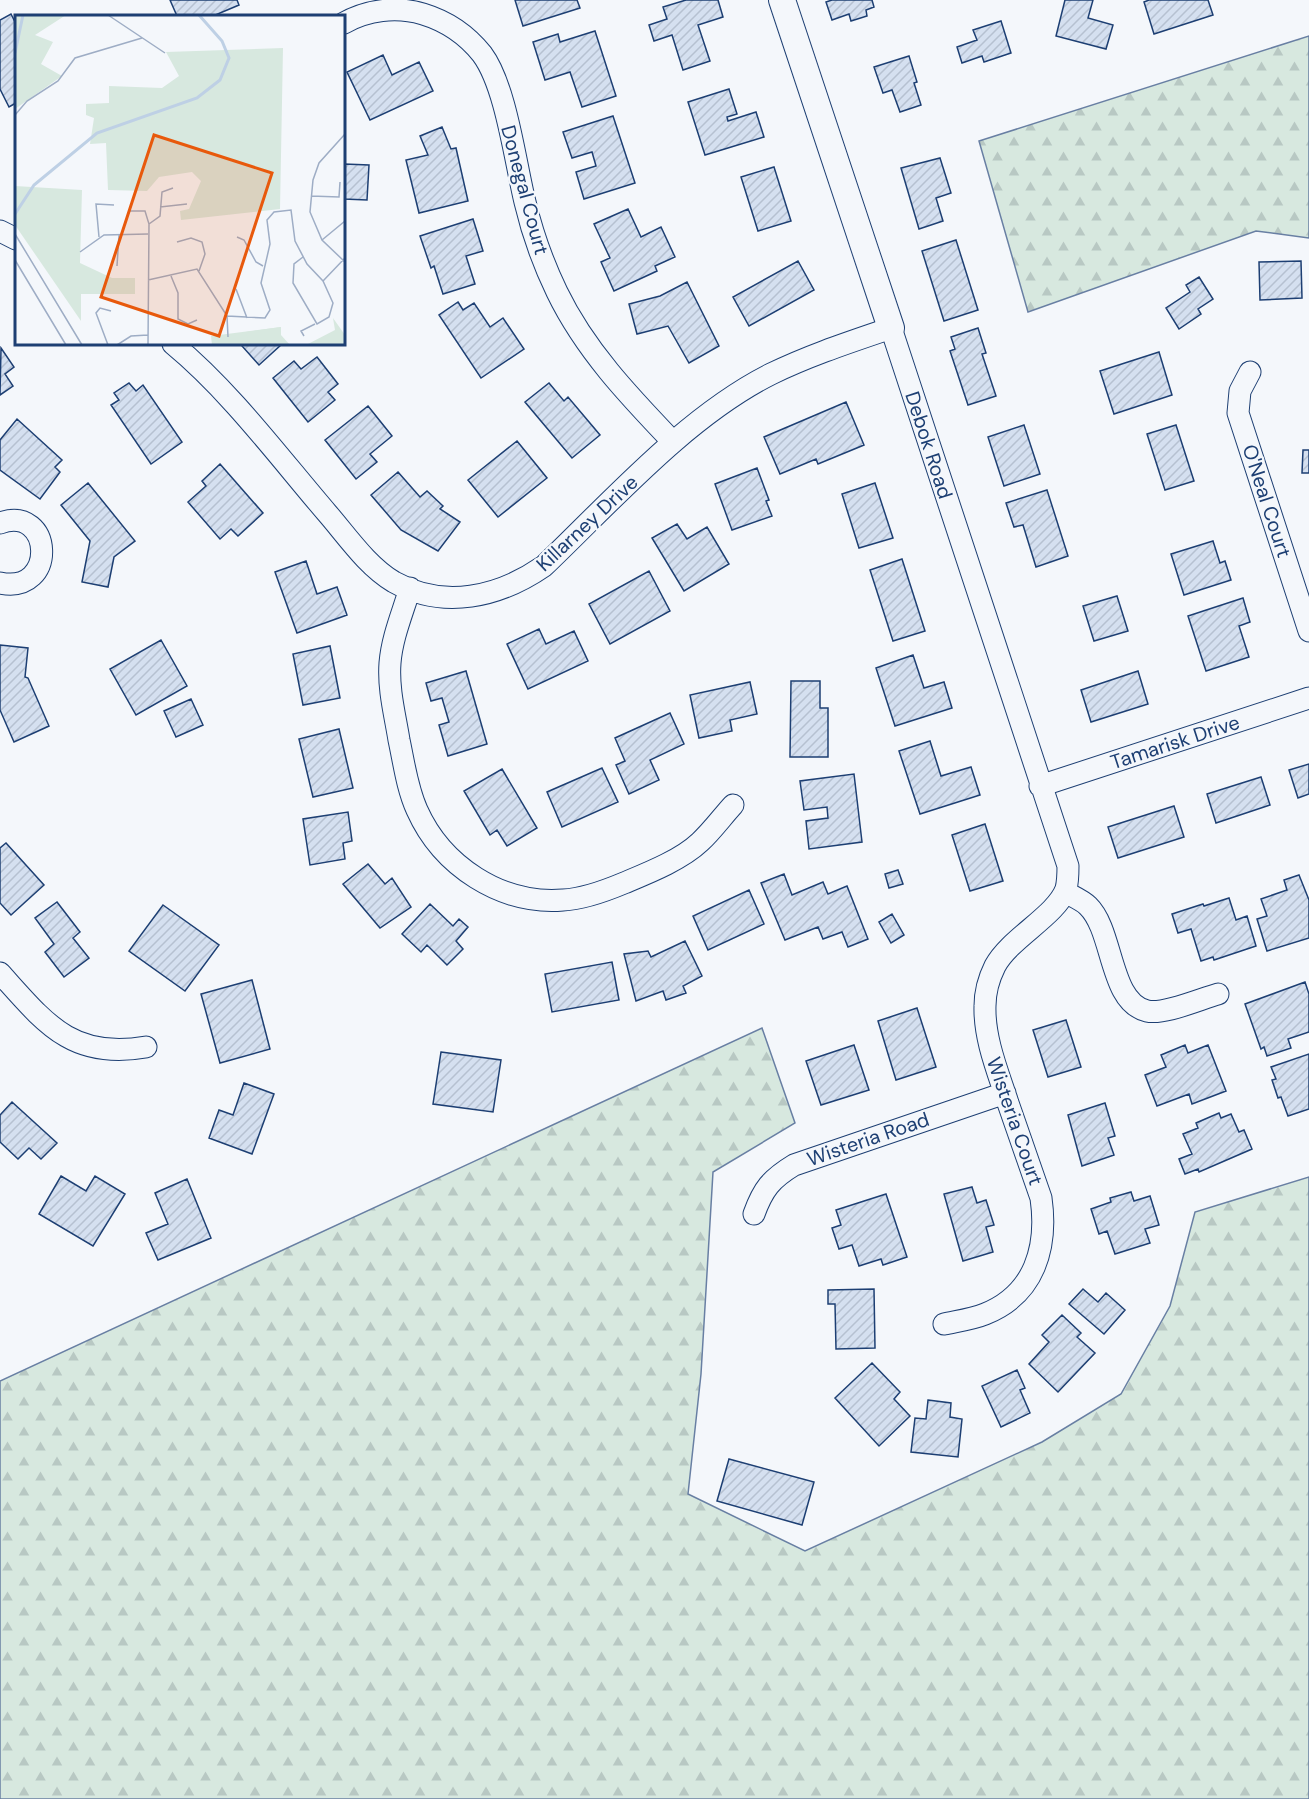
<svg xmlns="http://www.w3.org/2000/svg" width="1309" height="1799" viewBox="0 0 1309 1799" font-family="'DM Sans',sans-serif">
<defs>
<pattern id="forest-firs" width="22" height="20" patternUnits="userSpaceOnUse" patternTransform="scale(1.5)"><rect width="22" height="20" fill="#d7e8df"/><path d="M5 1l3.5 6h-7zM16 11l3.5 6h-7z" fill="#b8c8c3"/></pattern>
<pattern id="building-hatch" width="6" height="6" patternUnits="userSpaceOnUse" patternTransform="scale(1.5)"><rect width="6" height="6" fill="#d5e0f0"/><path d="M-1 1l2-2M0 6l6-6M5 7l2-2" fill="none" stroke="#b6c1d1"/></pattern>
</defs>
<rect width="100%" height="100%" fill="#f4f7fb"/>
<!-- forest -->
<path fill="url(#forest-firs)" stroke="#687fa3" stroke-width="1.5" d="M1309,36V238L1256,231L1028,312L979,141Z
M762,1028L795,1123L713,1172L701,1374L688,1494L805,1551L1042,1442L1121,1394L1170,1306L1195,1212L1309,1177V1799H0V1381Z"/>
<!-- building -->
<path fill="url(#building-hatch)" stroke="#1d3f73" stroke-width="1.5" d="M170,0H237L239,5L213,16H177Z
M515,0H577L580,8L523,26Z
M686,0H718L723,17L698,25L710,61L683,70L672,35L654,41L649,25L667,19L663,7Z
M832,0H872L874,7L866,10L867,16L851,21L849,14L832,20L826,2Z
M1065,0H1093L1088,18L1113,25L1106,49L1056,36Z
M1149,0H1208L1213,15L1154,34L1144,2Z
M11,14L16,24V103L9,107L0,89V20Z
M1001,21L1011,53L984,62L982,56L962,63L957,47L977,40L973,30Z
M595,31L616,96L582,107L570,72L545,80L533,42L558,34L560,42Z
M383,55L392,75L419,62L433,91L370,120L347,72Z
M909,56L917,82L914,83L921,105L900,112L892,90L883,93L874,67Z
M729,89L737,114L727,117L728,121L756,112L764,137L705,155L688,102Z
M613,116L635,183L584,199L576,172L596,166L592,152L572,158L563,132Z
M442,127L451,149L456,148L468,201L419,213L406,160L428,155L420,136Z
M940,158L951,193L936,198L943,221L919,229L901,168Z
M344,164L369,165L367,200L344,199Z
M774,167L791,221L758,231L741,177Z
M628,209L641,237L661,227L675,257L655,266L657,271L614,291L601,262L610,258L594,224Z
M473,219L483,251L466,256L475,284L443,294L434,266L431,268L420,236Z
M956,240L978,310L944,321L922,251Z
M798,261L814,290L749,326L733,297Z
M1301,261L1302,298L1260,300L1259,262Z
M1199,277L1213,299L1198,309L1201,314L1179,329L1166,308L1190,292L1186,285Z
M687,282L719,346L689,363L668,326L637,334L629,304L660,296Z
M458,302L463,310L474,303L490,327L503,318L524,349L481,378L439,315Z
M978,328L986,353L982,354L996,396L968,405L950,351L955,349L951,337Z
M245,344H282L259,365L242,346Z
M1,348L14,367L5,374L13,386L0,395Z
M1159,352L1172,395L1114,414L1100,371Z
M317,357L338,384L328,392L335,400L308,422L273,378L294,361L301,369Z
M129,383L136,391L143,385L182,442L151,464L111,405L119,400L114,393Z
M549,383L564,401L568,397L600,435L572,458L525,402Z
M846,402L864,445L818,464L816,459L780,474L764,437Z
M368,406L392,436L370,454L377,462L356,479L325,440Z
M17,419L62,460L55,467L60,472L40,499L0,470V440Z
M1024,425L1040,474L1004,486L988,437Z
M1176,425L1194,481L1165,490L1147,434Z
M517,441L547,478L498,517L468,480Z
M1303,450H1309V473H1302Z
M220,464L263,513L238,536L231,529L220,539L188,502L206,486L202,481Z
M757,468L769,500L766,501L772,516L732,530L715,484Z
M398,472L420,497L427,491L443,506L440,509L460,522L438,551L401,530L371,495Z
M88,483L135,541L114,557L108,587L82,582L90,541L61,505Z
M875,483L893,538L859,548L842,494Z
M1047,490L1068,556L1036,567L1023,525L1014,527L1006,503Z
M677,524L687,539L707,527L729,564L684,591L652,538Z
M1213,541L1220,563L1225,561L1231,580L1184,595L1171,554Z
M902,559L925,631L893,641L870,570Z
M306,561L317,594L337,587L347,615L297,633L275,572Z
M649,571L670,611L610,644L589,604Z
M1117,596L1128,631L1094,641L1083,606Z
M1243,598L1250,622L1239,626L1249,657L1206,671L1188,616Z
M539,629L546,644L574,631L588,661L528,689L507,644Z
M161,640L187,686L136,715L110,669Z
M0,645L28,648L25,677L28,678L49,726L14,742L0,710Z
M330,646L340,698L303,705L293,654Z
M913,655L924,688L944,682L952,708L895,726L876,668Z
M466,671L487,744L448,756L439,725L449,722L442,698L431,701L426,683Z
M1138,671L1148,704L1091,722L1081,690Z
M791,681H820V708H828V757H790Z
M750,682L757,714L730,720L732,731L699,738L690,695Z
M191,699L203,725L176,737L164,711Z
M670,713L684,744L650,760L659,780L629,794L616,765L625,761L615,738Z
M339,729L353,788L313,797L299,739Z
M930,741L941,776L971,767L980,795L920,814L899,751Z
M1309,764V794L1298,798L1289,770Z
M602,768L618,802L562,827L547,792Z
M502,769L537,828L507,846L497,830L490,835L464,791Z
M854,774L862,842L809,849L806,821L828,818L827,807L804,810L800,781Z
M1261,777L1270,805L1216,823L1207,794Z
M1174,806L1184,837L1118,858L1108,827Z
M348,812L352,841L343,843L345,859L310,865L303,819Z
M985,824L1003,881L970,891L952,835Z
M6,843L44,885L11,915L0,903V848Z
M368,864L385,884L392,878L411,907L380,928L343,884Z
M898,870L903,884L889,888L885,874Z
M784,874L792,895L823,882L828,894L847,886L868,939L848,947L842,932L823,939L818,927L785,940L761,883Z
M1299,875L1309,900V938L1267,951L1257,919L1267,916L1261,899L1287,890L1284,880Z
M749,890L764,924L708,950L693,916Z
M1229,898L1236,920L1247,916L1256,946L1214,960L1213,957L1201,961L1191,929L1178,933L1172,914L1203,904L1204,906Z
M57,902L80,932L73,938L89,958L64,977L45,952L54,944L35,918Z
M430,904L453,926L459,919L468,927L456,941L463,949L447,965L427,945L421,952L402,934Z
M163,905L219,945L185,991L129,951Z
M892,914L904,935L891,943L879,922Z
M685,941L702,976L683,986L686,993L666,1000L663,991L636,1001L624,954L648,951L651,957Z
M612,962L619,1000L552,1012L545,974Z
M252,980L270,1049L220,1063L201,994Z
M1305,982L1309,994V1032L1288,1039L1291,1048L1267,1056L1264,1047L1261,1049L1245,1004Z
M917,1008L936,1067L896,1080L878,1021Z
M1066,1020L1081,1067L1048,1077L1033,1030Z
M854,1045L869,1090L821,1105L806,1061Z
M1185,1045L1188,1053L1208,1045L1226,1091L1192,1104L1189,1094L1157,1106L1145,1075L1166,1067L1161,1055Z
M441,1052L501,1060L493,1112L433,1104Z
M1309,1054V1109L1288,1116L1281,1097L1278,1098L1272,1080L1276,1079L1271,1067Z
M244,1083L274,1094L252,1154L209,1138L219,1110L233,1115Z
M12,1102L57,1143L41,1159L29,1148L18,1159L0,1142V1115Z
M1105,1103L1115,1136L1108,1138L1114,1155L1082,1166L1068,1115Z
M1219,1113L1221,1118L1231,1114L1239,1132L1244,1130L1252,1149L1199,1172L1198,1169L1185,1174L1179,1159L1192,1154L1183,1134L1198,1128L1196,1123Z
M61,1176L86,1191L95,1176L125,1194L93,1246L39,1214Z
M187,1179L211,1238L158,1260L146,1233L168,1224L155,1193Z
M972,1187L977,1203L986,1200L994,1225L986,1227L993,1252L963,1261L944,1194Z
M1131,1192L1134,1201L1150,1196L1159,1225L1145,1229L1150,1243L1115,1254L1107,1231L1099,1234L1091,1209L1111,1202L1110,1198Z
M886,1194L907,1257L883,1265L881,1259L859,1266L852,1245L839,1249L832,1228L841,1225L836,1210Z
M874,1289L875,1348L836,1349L835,1304H828V1290Z
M1083,1289L1098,1302L1106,1293L1125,1310L1104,1334L1069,1304Z
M1062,1315L1081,1333L1077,1337L1095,1353L1058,1392L1029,1364L1049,1342L1042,1335Z
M872,1363L900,1392L894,1399L910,1416L879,1446L835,1398Z
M1017,1370L1025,1388L1020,1390L1030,1413L1001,1427L982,1386Z
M928,1400L951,1403L950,1417L962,1419L958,1457L911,1452L915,1418L926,1419Z
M729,1459L814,1482L802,1525L717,1501Z"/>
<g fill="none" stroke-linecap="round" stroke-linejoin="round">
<!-- minor casing -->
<g stroke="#1d3f73" stroke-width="23">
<path id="minor" d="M344,23C367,10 396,6 423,14C446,21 466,34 482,54C506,86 515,161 525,202C532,232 543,263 557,292C585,350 629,396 673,442
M0,231L16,239
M173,344C230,391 279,457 327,513C347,536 367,566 394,582C444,610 499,597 544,566C612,501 687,416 771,374C810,355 850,342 891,328L1068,866C1068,874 1068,881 1066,889C1056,916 1010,938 995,966C989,978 985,992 985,1006C984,1039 998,1072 1008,1103C1019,1135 1030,1166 1041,1198C1048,1247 1035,1294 985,1314C973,1319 958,1321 944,1324
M1250,372L1240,391L1238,413L1309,631
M0,523C53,504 58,595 0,583
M410,588C403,612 392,637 390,663C388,689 395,715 399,740C404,763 407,788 417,810C442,866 501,905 563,900C584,899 605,891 624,883C648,873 681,860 700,842C712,831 722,817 733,805
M1040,786L1309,698
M1065,892C1072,896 1082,900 1088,906C1114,931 1109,1002 1147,1011C1164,1015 1200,999 1218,994
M0,973C45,1023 72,1060 146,1047
M754,1214C763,1189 771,1179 794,1165L1005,1093"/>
</g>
<!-- tertiary casing -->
<g stroke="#1d3f73" stroke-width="28">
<path id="tertiary" d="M782,0L891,328"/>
</g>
<!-- minor -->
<use href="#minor" stroke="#f4f7fb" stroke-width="21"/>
<!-- tertiary -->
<use href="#tertiary" stroke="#f4f7fb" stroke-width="26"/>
</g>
<g text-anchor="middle" stroke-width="4.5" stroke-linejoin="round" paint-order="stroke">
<!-- street labels -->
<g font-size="20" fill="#1d3f73" stroke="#f4f7fb">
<text transform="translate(525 190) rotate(75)" y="7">Donegal Court</text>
<text transform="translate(929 445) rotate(72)" y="7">Debok Road</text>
<text transform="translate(1267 501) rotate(72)" y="7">O'Neal Court</text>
<text transform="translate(587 523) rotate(-43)" y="7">Killarney Drive</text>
<text transform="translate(1175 742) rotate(-18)" y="7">Tamarisk Drive</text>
<text transform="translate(1015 1121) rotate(71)" y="7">Wisteria Court</text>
<text transform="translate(868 1139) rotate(-19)" y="7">Wisteria Road</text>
</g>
</g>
<!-- overview -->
<g transform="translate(15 15)">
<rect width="330" height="330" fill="#f4f7fb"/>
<path d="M266,312V330H197L196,321Z" fill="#d7e8df"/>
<path d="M0,0H51L20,20L38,27L26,49L47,61L0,94ZM268,33L265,194L166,205L165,196L174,194L186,166L177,157L144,162L132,176L93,175L91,128L75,129L79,103L71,100V89L94,88V71L147,73L164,61L151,37ZM0,171L67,175L65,248L97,263H120V279H66V306L0,210ZM318,303L330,320V330H291L320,315ZM266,312V320L275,330H234L231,317Z" fill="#d7e8df"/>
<path fill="none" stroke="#bed0e5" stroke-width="3" d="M0,38L8,0M0,199L19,170L82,118L182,83L205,65L214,43L207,26L184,0"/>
<path fill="none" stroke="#9eadc5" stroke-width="1.5" d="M93,0L150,38M0,100L12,86L43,66L60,43L127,23M330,119L304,148L298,165L295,197L307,225L330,247M296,181L324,182L325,167M145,192L172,189M114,196H130L134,209L133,330M134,209L145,201L147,177L158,173M0,219L67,330M84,222L81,189L99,190M222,222L229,225L241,247L248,251M307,225L330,206M162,227L176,223L187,227L190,239L184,256M65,237L89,220L133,219M0,245L51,330M102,251L104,220M156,261L163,278V304L173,309L182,305M133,265L182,254L212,301L250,303L255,295L246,268L255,229L252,205L259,197L276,195L280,226L292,249L308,266L318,288L314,302L302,309L278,268L279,249L288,242M308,266L330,243M221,274L232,303M212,301L213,322M289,321L286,316L300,309M93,330L81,298L85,293L96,296M102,330L116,321L133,320"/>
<path fill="#e8590c" fill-opacity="0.15" stroke="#e8590c" stroke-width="3" d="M139,120L257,158L204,321L86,282Z"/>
<rect width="330" height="330" fill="none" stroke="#1d3f73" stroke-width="3"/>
</g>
</svg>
